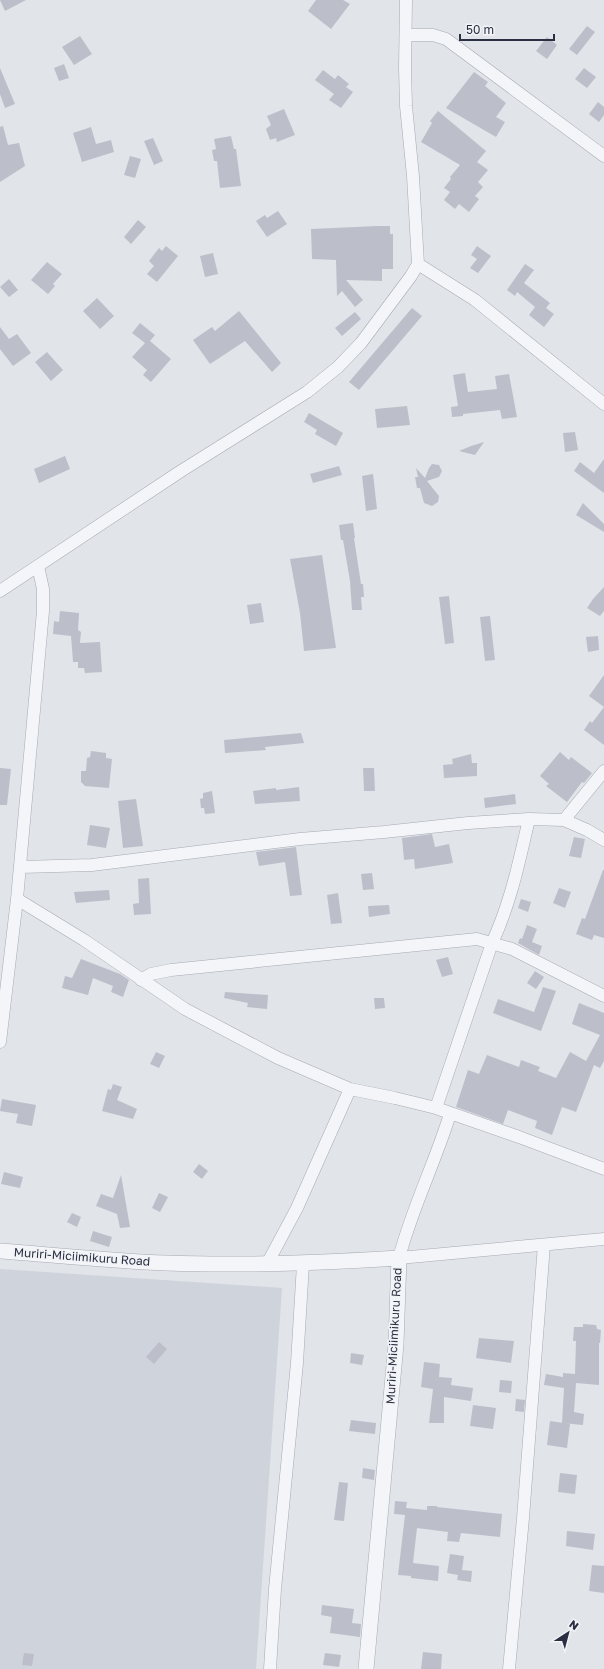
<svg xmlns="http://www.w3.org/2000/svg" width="604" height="1669" viewBox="0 0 604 1669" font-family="'Golos Text',sans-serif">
<rect width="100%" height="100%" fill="#e1e4e9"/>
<!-- built -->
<path fill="#cfd3db" d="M0,1269L282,1288L256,1669H0Z"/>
<!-- building -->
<path fill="#bcbfc9" d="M0,0H26L5,11Z
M316,0H343L350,4L331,29L308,11Z
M587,26L595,32L577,55L569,49Z
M80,36L92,54L74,65L62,47Z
M547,37L557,45L547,59L536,51Z
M64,64L69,78L59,81L54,68Z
M0,68L15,104L5,108L0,94Z
M584,68L596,77L587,88L575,79Z
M323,70L335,79L338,75L349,84L346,87L353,92L341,108L329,100L334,94L315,80Z
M474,72L488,82L485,86L506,103L496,117L505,122L496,137L446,108Z
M598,102L604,107V115L599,122L589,114Z
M284,109L295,135L277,142L276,138L270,140L266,129L271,125L267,116Z
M438,111L486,151L477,162L488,170L478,182L483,187L475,196L479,199L469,212L459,204L455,209L444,200L450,192L444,188L451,179L450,177L460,165L421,142L432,123L430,121Z
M3,126L8,145L19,143L25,166L0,182V127Z
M91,127L96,144L111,140L114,152L82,162L73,133Z
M231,136L234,149H236L241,186L220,188L217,161H214L212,150L216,149L214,139Z
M153,138L163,161L154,165L144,141Z
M130,156L141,159L135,178L124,175Z
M278,211L287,224L267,237L256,221L265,215L267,218Z
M138,220L146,227L131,244L124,237Z
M377,226H390V234H393V269H382V281L346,280L363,300L355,307L342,291L337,296L336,260L312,259L311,229Z
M166,246L178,256L157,282L147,274L154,266L149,261L159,248L162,251Z
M477,246L491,256L478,273L470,268L477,259L471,255Z
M213,253L218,274L205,277L200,256Z
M47,262L62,274L53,284L55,286L48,294L31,280Z
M525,264L534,270L524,283L550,303L546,308L554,314L544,327L529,315L535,307L517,292L515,296L507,290Z
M9,279L18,290L9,297L0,287Z
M97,298L114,316L100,329L83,311Z
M412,308L422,316L359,390L349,382Z
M239,311L281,363L272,372L245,341L210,364L193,340L212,327L215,331Z
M355,312L361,319L342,336L335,328Z
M140,323L155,335L150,341L171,359L151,382L143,375L147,370L132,357L145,343L132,333Z
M0,327L9,339L17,334L31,353L13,366L0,349Z
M47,352L63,370L51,381L35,362Z
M465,373L468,392L497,389L495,376L509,374L517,417L502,419L500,410L463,414V416L452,417L451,407L458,406L453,375Z
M407,406L410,425L377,428L375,409Z
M309,413L343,433L336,446L315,434L317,430L304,422Z
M575,432L578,450L565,452L563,433Z
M484,442L475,455L459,451L471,446Z
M65,456L70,469L39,483L34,469Z
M604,459V493L574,471L580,462L594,473Z
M432,464L439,465L442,471L439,477L427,481L439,496L438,502L432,506L424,503L420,488H417L415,477H418L416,468L425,478L429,468Z
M339,466L342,475L313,483L310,474Z
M373,474L377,509L366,511L362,476Z
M583,503L604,524V532L576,515Z
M353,523L355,538H354L361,584H363L364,597H361L362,610H352L350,581L343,540H341L339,525Z
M322,555L336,648L304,651L300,613L290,559Z
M604,587V611L600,616L587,608L593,599Z
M449,596L454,643L445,644L439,597Z
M261,603L264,622L250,624L247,605Z
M60,611L79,613L78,630L81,632L80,643L100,642L102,672L85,673L84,668H78V662H73L71,636L53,634L54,621L59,622Z
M490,616L495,660L485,661L480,617Z
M598,636L599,650L588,652L586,637Z
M604,675V745L584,730L590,721L592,723L604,707L589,696Z
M301,733L304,743L265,747L266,750L225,753L224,740Z
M91,751L106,753V758L112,759L109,788L85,786L81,782V771H86L87,758L90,757Z
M560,752L569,760L571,757L592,773L584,783L582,782L567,802L546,786L549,784L540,776Z
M471,754L472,763H477V776L444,778L443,765L453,764L452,759Z
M0,768L11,769L7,805H0Z
M363,768H374L375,791H364Z
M299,787L300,801L255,804L253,791L276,788V790Z
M212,791L215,813L205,814L204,808H201L200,799L203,798V793Z
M515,794L516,804L485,808L484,798Z
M136,799L143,846L123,848L118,801Z
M90,825L110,828L106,848L87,845Z
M432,834L435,847L449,844L453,863L415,869L414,859L404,860L402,838Z
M574,837L585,839L581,858L569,856Z
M296,847L302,895L290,896L285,862L259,866L256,852Z
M603,870H604V938L594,935L592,940L576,934L582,918L585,919Z
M372,873L374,889L363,890L361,874Z
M149,878L151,914L134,915L133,904L139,903L138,879Z
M559,888L571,892L565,908L553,903Z
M109,890L110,900L76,903L74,892Z
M338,893L342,923L331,924L327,895Z
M521,899L531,902L528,912L518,908Z
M389,905L390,914L369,917L368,906Z
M527,925L537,929L532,942L542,946L539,955L518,943L520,938L522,939Z
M448,957L453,974L442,977L436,960Z
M81,959L120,974L129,980L123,997L111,992L113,986L93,978L88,995L62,988L65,976L72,978Z
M535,971L544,977L536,989L527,983Z
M543,987L556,991L541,1031L493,1013L498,999L534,1012Z
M225,992L268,995L267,1009L247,1007L248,1003L224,998Z
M374,998H384L385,1008L375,1009Z
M579,1003L604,1013V1061L600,1068L594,1065L576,1112L562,1107L552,1135L535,1128L537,1121L508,1110L503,1124L456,1107L468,1070L479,1074L487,1055L519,1067L521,1060L540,1067L538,1071L556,1078L570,1052L586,1061L600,1035L572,1024Z
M156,1052L165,1056L159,1068L150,1064Z
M113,1084L122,1087L117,1100L137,1109L133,1119L102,1111L108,1089L111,1090Z
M2,1099L36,1105L32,1126L16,1123L18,1114L0,1111Z
M199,1164L208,1171L202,1179L193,1172Z
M4,1172L23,1177L20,1188L1,1184Z
M121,1175L130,1227L120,1228L117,1214L96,1206L101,1194L113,1198Z
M159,1193L168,1197L160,1212L152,1208Z
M72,1213L81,1217L77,1227L67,1222Z
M93,1231L112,1237L109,1247L90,1241Z
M583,1324L596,1325L597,1329L601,1330L600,1343H599V1385L576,1383L574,1412L584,1414L583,1425L562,1423L564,1388L544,1385L546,1374L563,1377V1373L575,1374L576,1341H573L574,1327H583Z
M479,1338L514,1341L511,1363L476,1358Z
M159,1342L167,1349L154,1364L146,1357Z
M351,1353L364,1355L362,1365L350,1363Z
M424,1362L440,1364L439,1377L452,1378L451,1385L473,1388L471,1401L444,1397V1423H429L433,1389L421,1387Z
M500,1380L512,1381L511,1393L499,1392Z
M516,1399L525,1400L524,1412L515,1411Z
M473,1405L496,1408L493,1429L470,1426Z
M351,1420L376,1423L375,1434L349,1431Z
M550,1421L570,1424L567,1448L547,1445Z
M363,1468L375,1470L374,1480L362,1478Z
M560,1473L577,1475L575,1494L558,1492Z
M339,1482L348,1483L344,1521L334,1520Z
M395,1501L407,1502L406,1508L427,1510V1506H437V1507L502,1514L500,1537L461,1533L459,1542L447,1541L448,1532L417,1528L413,1563L439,1566L438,1581L411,1578V1576L398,1575L405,1515L394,1514Z
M567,1531L595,1534L593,1550L566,1546Z
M450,1554L464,1556L462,1570L472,1571L471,1582L457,1580L458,1575L447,1573Z
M592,1565L604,1566V1593L589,1591Z
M322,1605L354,1609L352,1623L361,1624L360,1637L330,1633L332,1617L321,1615Z
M423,1652L442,1654L441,1669H421Z
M24,1653L34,1654L32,1666L22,1665Z
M325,1653L341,1655L339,1667L323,1665Z"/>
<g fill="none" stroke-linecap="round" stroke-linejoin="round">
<!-- minor casing -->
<g stroke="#a6aab3" stroke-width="13">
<path id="minor" d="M406,35H433L446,39L604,156
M418,264L475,300L604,404
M38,566L43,589V611L17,899L84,940L185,1009L278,1058L350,1089L395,1098L436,1108L519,1137L604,1169
M0,591L181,471L307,392L338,367L361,343L411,276L418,264L413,176L406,106L405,68L406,0
M564,820L604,771
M21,867L92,865L300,839L384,832L468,823L529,819L564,820L587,830L604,840
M141,980L151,974L171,970L477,939L512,949L604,996
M0,1042L17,899
M436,1108L492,943C511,902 519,862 529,819
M450,1114C435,1163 412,1208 399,1258L604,1239
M267,1264L297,1208L350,1089
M270,1669L275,1589L297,1363L303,1264
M509,1669L523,1518L544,1245"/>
</g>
<!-- tertiary casing -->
<g stroke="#a6aab3" stroke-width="16">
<path id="tertiary" d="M0,1251C55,1255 111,1261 166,1263C244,1266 321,1263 399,1258L396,1344L366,1669"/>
</g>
<!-- minor -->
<use href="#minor" stroke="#f4f5f8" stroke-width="12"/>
<!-- tertiary -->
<use href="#tertiary" stroke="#f4f5f8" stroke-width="15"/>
</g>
<g text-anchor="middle" stroke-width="3.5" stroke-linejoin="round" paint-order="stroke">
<!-- street labels -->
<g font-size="12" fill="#2a3041" stroke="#f1f3f7">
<text transform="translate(82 1257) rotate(4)" y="4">Muriri-Miciimikuru Road</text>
<text transform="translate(394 1336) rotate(-87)" y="4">Muriri-Miciimikuru Road</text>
</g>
</g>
<!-- north arrow -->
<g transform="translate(568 1633) rotate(36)" stroke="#f1f3f7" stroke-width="3" paint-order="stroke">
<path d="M0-3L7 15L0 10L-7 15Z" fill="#2a3041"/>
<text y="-6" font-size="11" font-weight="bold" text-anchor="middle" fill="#2a3041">N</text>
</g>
<!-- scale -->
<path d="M460 34v6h94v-6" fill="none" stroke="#2a3041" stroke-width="2"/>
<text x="466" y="34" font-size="12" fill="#2a3041" stroke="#f1f3f7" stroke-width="3" paint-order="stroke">50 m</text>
</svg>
